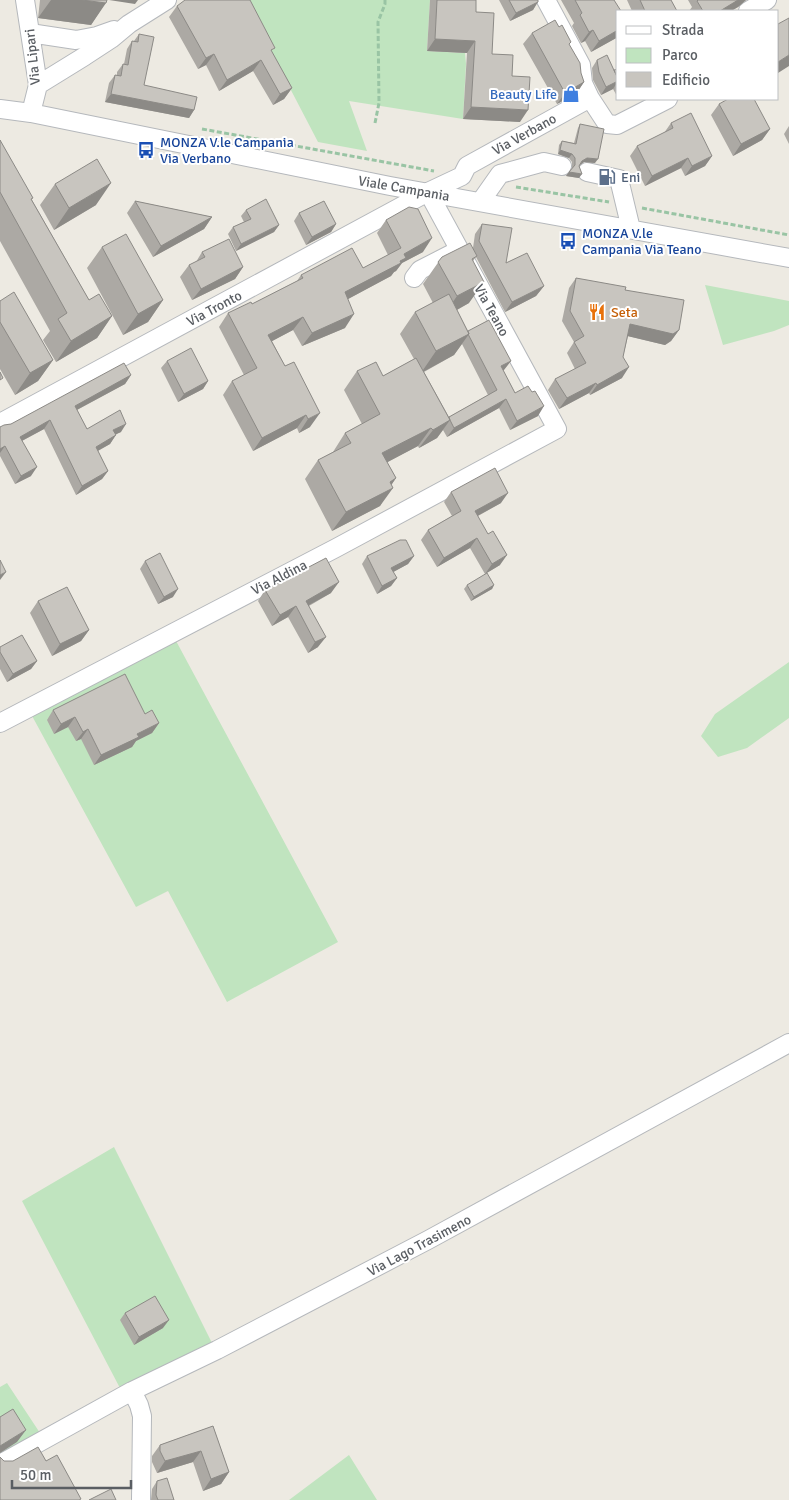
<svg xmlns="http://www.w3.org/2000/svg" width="789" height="1500" viewBox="0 0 789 1500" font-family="Signika,sans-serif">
<rect width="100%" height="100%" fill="#edeae2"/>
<!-- green -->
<path fill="#c0e4bf" d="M244,0H430L427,51L465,53L466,64L463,119L349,101L367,151L318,142Z
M705,285L789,301V325L774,331L723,345Z
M175,639L338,942L227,1002L168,891L136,907L31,714Z
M789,662V718L747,748L718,757L701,736L715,714Z
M114,1147L213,1345L121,1390L22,1201Z
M7,1383L40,1433L0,1456V1387Z
M349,1455L377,1500H289Z"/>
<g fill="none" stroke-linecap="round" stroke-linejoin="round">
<!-- minor casing -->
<g stroke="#b5b8bc" stroke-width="20">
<path id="minor" d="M25,0L38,85L31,113
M546,0L581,65L583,83L590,98L607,124L617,125L668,99
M748,11L767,0
M30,33L76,40L97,36L114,30
M38,85L85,56L111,39L129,24L167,0
M0,109L31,113L390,186L789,258
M587,172L619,179L631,229
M481,201L500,174L544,162L562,166
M414,278L420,270L459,250
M0,423L428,192L462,176L467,166L590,98
M0,723L336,548L557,429L428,192
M132,1391L139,1405L142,1416L141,1500
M0,1464L132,1391L217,1350L428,1240L789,1043"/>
</g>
<!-- path -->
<path stroke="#99c4a4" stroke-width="3" stroke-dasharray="5 2.5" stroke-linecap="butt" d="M375,123L379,103L378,22L385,4V0
M202,129L434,171
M516,187L609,202
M642,208L789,235"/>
<!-- minor -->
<use href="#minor" stroke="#fff" stroke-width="18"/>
</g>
<!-- wall -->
<path fill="#aca9a4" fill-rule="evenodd" d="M40,0H107L91,25L38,18Z
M430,0H476V12L492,54L512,76L520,122L463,119L467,53L427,51Z
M499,0H538L533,10L510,21Z
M561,0H614L618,37L591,52L585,41L581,43L572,26L574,23Z
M627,0H671L677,11H632Z
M688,0H746L738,7L731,11H689L692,7Z
M177,6L272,53L292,88L284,99L273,105L253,71L219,91L206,65L198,69L169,17Z
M532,33L569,45L584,82L576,94L557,104L523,44Z
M139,34L144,85L194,110L189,118L105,102L109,83L115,75H117V72L123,64H124L127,49L132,41H134Z
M597,60L614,71L618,69V96H617L613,89L601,95L593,80L592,68Z
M719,104L770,129L762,140L733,156L711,115Z
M671,123L712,156L705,166L685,176L681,168L645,186L630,156L637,146L664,133Z
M580,124L595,163L584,162L581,164L579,166V178L566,176L572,168V162L569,158L558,154L559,145L562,141L574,143L578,128Z
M789,126V144L784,134Z
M0,140L32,200L89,300L112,316L97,338L56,362L43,340L50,331L0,241Z
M55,184L96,205L54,230L40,205Z
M135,201L212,217L204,229L153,257L127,213Z
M246,210L279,225L274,232L236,251L228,234L233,227L244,222L241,216Z
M299,213L336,224L331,232L306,245L294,221Z
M386,220L423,252L402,263L396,271L394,272L391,276L348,299L345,328L302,346L293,330L272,341L285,366L294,362L310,427L299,433L297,428L253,451L223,395L232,381L244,375L219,327L228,313L252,304L297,281L301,275L363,268L388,255L377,233Z
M482,224L506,263L544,286L536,296L505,312L476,257L473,261L469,303L457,310L468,331L511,361L503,370L515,393L538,416L510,430L499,408L447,437L443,430L437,438L419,448L418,446L387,462L396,478L391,485L380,506L332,531L305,479L318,460L333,452L345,433L362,424L344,390L357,371L383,376L414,359L400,334L415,312L433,303L423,284L442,257L473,248L475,234ZM462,344L488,395L449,417L424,372L454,355Z
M102,247L163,300L148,322L123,335L87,268Z
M202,252L243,267L235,279L192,300L180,277L189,265L196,262Z
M576,278L625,290L679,330L671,341L665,345L628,336L623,357L622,378L590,395L589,393L559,409L548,390L555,379L575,369L567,353L574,342L562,321L569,288Z
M0,301L53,360L38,381L15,395L0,369Z
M167,361L208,381L203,389L178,402L161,368Z
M131,375L125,384L77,410L87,429L121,432L116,434L110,444L98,451L108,471L102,479L76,495L44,429L22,441L31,476L15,484L0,456V427L11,424Z
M451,492L501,503L478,516L500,565L485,574L470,548L437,567L421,540L428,530L452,516L444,502Z
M367,556H414L408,564L393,572L397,578L391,586L377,594L362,564Z
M145,561L173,597L158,604L140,569Z
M467,585H494L492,589L471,601L464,589Z
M265,590L331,593L309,606L318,647L308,653L288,617L272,626L258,601Z
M38,601L89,630L81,641L52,656L30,613Z
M0,647L37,661L31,669L7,682L0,669Z
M53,710L145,714L159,723L152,733L136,741L132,747L94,765L81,739L76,741L68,727L54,734L47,720Z
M125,1313L163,1328L134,1345L120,1320Z
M213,1426L229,1472L221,1484L203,1491L193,1462L157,1473L152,1462V1456L160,1445Z
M157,1481L174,1500H151L152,1489Z"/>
<!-- shaded-wall -->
<path fill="#8c8a86" d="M51,0H82L106,3L91,25L38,18Z
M109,0H138L135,4Z
M738,0H746L738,7L731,11H720Z
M538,2L533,10L510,21L516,13Z
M593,30L585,41L581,43L589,32Z
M618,30V37L591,52L599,41Z
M435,39L475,41L467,53L427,51Z
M214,54L206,65L198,69L206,58Z
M789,55V66L778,73V62Z
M261,60L253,71L219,91L227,80Z
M618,81L613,89L601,95L606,87Z
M584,82L576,94L557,104L565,93Z
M292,88L284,99L273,105L280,94Z
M111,94L194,110L189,118L105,102Z
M471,107L528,110L520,122L463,119Z
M770,129L762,140L733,156L741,144Z
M560,150L572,154L569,158L558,154Z
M712,156L705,166L685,176L692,166Z
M587,158L598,159L595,163L584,162L580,165L582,161Z
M688,158L681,168L645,186L652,176Z
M569,172L582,174L579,178L566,176Z
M111,183L96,205L54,230L69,208Z
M212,217L204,229L153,257L161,246Z
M336,224L331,232L306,245L312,237Z
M279,225L274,232L236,251L241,244Z
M432,238L423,252L402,263L396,271L394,272L391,276L335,306L345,292L404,254Z
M243,267L235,279L192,300L201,289Z
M484,282L469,303L442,318L457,296Z
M544,286L536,296L505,312L512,302Z
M163,300L148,322L123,335L138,314Z
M354,314L345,328L302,346L312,333Z
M112,316L97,338L56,362L71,341Z
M303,317L293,330L259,348L268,335Z
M630,324L679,330L671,341L665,345L623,335Z
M469,334L454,355L421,373L436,351Z
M53,360L38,381L15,395L30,373Z
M511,361L504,370L495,375L501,366Z
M629,367L622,378L590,395L597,385Z
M131,375L125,384L69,414L75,406Z
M208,381L203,389L178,402L184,394Z
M596,383L589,393L559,409L567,398Z
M506,399L499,408L447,437L454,428Z
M544,406L538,416L510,430L517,421Z
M320,413L310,427L299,433L308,419Z
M306,415L297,428L253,451L262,438Z
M50,420L44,429L14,445L20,437Z
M450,420L437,438L419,448L433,430Z
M126,424L121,432L108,438L113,430Z
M431,428L418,446L369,472L382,453Z
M116,435L110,444L90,455L96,447Z
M5,446L0,453V449Z
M37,467L31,476L15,484L21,476Z
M108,471L102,479L76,495L82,486Z
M396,478L388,490L393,488L380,506L332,531L346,512L390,482Z
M508,493L501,503L468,521L475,511Z
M477,538L470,548L437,567L444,558Z
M507,555L500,565L485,574L492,564Z
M414,556L408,564L386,576L391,568Z
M6,572L0,580V575Z
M397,578L391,586L377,594L382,586Z
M339,582L331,593L298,611L306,601Z
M494,585L492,589L471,601L474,597Z
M178,589L173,597L158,604L164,597Z
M296,606L288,617L272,626L280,615Z
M89,630L81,641L52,656L60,644Z
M326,637L318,647L308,653L315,642Z
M37,661L31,669L7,682L13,674Z
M75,717L68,727L54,734L61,724Z
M159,723L152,733L136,741L132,747L94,765L101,755L137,734Z
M88,729L81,739L76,741L83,732Z
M169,1320L163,1328L134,1345L139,1337Z
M26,1430L17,1442L0,1453V1446Z
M201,1451L193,1462L157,1473L165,1461Z
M229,1472L221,1484L203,1491L211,1479Z"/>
<!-- building -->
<path fill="#c8c5bf" stroke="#8c8a86" d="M82,0H107L106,3Z
M185,0H250L275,48L271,50L292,88L280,94L261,60L227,80L214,54L206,58L177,6Z
M437,0H476V12L494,13L492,54L513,55L512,76L530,77L528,110L471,107L475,41L435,39Z
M509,0H538V2L516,13Z
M575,0H614L621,11H618V30L599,41L593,30L589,32L580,15L582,13Z
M640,0H671L677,11H645Z
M698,0H738L720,11H703L697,1Z
M789,18V55L778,62V24Z
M555,20L559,27L562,25L571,42L569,44L580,63L581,73L584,82L565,93L532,33Z
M139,34L154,37L144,85L197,97L194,110L111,94L115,75L121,76L123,64L128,65L132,41L138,42Z
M607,55L618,79V81L606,87L599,72L597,60Z
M618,69V78L614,70Z
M728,99H754L770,129L741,144L719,104Z
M691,113L712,156L692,166L688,158L652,176L637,146L673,128L671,123Z
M580,124L604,129L598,159L587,158L582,161L579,166L582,174L569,172L575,165V158L572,154L560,150L562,141L576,144Z
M0,140L33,198L31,199L89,300L99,294L112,316L71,341L58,319L67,313L0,192Z
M97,159L111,183L69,208L55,184Z
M266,199L279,225L241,244L233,227L251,219L246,210Z
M135,201L212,217L161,246Z
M324,201L336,224L312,237L299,213Z
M409,207L418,209L432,238L404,254L406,258L400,261L401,263L345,292L354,314L312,333L303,317L268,335L285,366L294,362L320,413L308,419L306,415L262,438L232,381L257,368L228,313L251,302L252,304L303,278L301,275L352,248L363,268L401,248L386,220Z
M482,224L512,228L506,263L527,253L544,286L512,302L479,241Z
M126,234L163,300L138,314L102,247Z
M229,239L243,267L201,289L189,265L205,257L202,252Z
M470,243L477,256L472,259L484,282L457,296L438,262L442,257Z
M576,278L626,287L625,290L684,300L679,330L673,334L630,324L623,357L629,367L597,385L596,383L567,398L555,379L586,363L574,342L584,336L570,311Z
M14,292L53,360L30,373L0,322V301Z
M449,294L469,334L436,351L415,312Z
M489,320L511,361L501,366L515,393L528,386L532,392L535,391L544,406L517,421L506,399L454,428L450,420L449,417L497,390L468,334H469L468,331Z
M191,348L208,381L184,394L167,361Z
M416,358L450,420L433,430L431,428L382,453L396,478L390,482L393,488L346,512L318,460L351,443L345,433L380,414L357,371L376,362L383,376Z
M124,363L131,375L75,406L87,429L120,410L126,424L113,430L116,435L96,447L108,471L82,486L50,420L20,437L37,467L21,476L5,446L0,449V427L4,425L11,424Z
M0,372L3,378L0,380Z
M495,468L508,493L475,511L488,534L493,531L507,555L492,564L477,538L444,558L428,530L461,511L451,492Z
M400,540H406L414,556L391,568L397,578L382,586L367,556Z
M160,553L178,589L164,597L145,561Z
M326,558L339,582L306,601L326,637L315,642L296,606L280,615L265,590Z
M0,560L6,572L0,575Z
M487,573L494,585L474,597L467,585Z
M67,587L89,630L60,644L38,601Z
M22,635L37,661L13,674L0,652V647Z
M125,674L145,714L152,710L159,723L137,734L139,737L101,755L88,729L83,732L75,717L61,724L53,710Z
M155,1296L169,1320L139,1337L125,1313Z
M13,1409L26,1430L0,1446V1417Z
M213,1426L229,1472L211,1479L201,1451L165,1461L160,1451V1445Z
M38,1447L46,1461L57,1455L81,1499L79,1500H0V1457L4,1461H13Z
M167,1478L174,1500H158L156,1495L157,1481Z
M111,1489L116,1500H89Z"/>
<!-- icons -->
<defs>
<g id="shop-bare" transform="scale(1.35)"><path d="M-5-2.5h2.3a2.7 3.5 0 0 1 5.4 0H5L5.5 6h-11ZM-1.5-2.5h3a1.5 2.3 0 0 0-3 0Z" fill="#3f7fe0" stroke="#fff" stroke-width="2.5" paint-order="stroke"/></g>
<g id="bus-bare" transform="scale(1.35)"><path d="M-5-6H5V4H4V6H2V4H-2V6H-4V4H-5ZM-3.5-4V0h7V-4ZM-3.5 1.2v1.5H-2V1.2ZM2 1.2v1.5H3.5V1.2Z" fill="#1a4fb4" stroke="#fff" stroke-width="2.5" paint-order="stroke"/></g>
<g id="fuel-bare" transform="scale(1.35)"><path d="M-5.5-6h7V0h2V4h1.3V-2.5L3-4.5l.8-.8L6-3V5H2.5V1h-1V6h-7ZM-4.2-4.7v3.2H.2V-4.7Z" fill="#5c6f8a" stroke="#fff" stroke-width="2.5" paint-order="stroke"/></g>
<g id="restaurant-bare" transform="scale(1.35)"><path d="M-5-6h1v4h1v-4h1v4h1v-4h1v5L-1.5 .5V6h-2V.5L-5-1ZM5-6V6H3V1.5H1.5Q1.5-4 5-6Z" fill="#e8710a" stroke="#fff" stroke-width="2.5" paint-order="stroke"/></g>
</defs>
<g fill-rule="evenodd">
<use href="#shop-bare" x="571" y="94"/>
<use href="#bus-bare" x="146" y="150"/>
<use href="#fuel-bare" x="607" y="177"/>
<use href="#bus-bare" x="568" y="241"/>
<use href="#restaurant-bare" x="597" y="312"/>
</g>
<g text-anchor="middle" stroke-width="4" stroke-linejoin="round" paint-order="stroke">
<!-- street labels -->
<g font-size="14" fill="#5a5e63" stroke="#fff">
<text transform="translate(32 57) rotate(-96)" y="5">Via Lipari</text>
<text transform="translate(524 134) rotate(-29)" y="5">Via Verbano</text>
<text transform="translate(404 188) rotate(10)" y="5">Viale Campania</text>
<text transform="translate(214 308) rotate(-28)" y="5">Via Tronto</text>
<text transform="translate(492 310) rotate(61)" y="5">Via Teano</text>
<text transform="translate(279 577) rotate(-27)" y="5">Via Aldina</text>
<text transform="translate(419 1245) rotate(-28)" y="5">Via Lago Trasimeno</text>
</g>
<!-- shop labels -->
<g font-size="14" fill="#366cbe" stroke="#fff" text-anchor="end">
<text x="557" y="99">Beauty Life</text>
</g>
<!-- transit labels -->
<g font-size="14" fill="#164399" stroke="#fff" text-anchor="start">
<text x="160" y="147">MONZA V.le Campania<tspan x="160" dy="16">Via Verbano</tspan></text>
<text x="582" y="238">MONZA V.le<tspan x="582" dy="16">Campania Via Teano</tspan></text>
</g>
<!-- service labels -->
<g font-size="14" fill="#4e5e75" stroke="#fff" text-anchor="start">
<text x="621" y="182">Eni</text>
</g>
<!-- food labels -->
<g font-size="14" fill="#c56008" stroke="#fff" text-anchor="start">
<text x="611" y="317">Seta</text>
</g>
</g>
<!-- legend -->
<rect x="616" y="10" width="162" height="90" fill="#ffffff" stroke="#bdbfc1"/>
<rect x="626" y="26" width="25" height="8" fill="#ffffff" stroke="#bdbfc1"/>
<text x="662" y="35" font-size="15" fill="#5a5e63">Strada</text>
<rect x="626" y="48" width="25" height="15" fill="#c0e4bf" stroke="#bdbfc1"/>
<text x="662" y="60" font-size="15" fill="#5a5e63">Parco</text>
<rect x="626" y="72" width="25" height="15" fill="#c8c5bf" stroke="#bdbfc1"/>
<text x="662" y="85" font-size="15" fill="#5a5e63">Edificio</text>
<!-- scale -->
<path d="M12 1480v8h119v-8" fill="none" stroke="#5a5e63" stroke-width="2.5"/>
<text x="20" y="1480" font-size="15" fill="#5a5e63" stroke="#ffffff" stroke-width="4" paint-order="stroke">50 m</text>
</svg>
